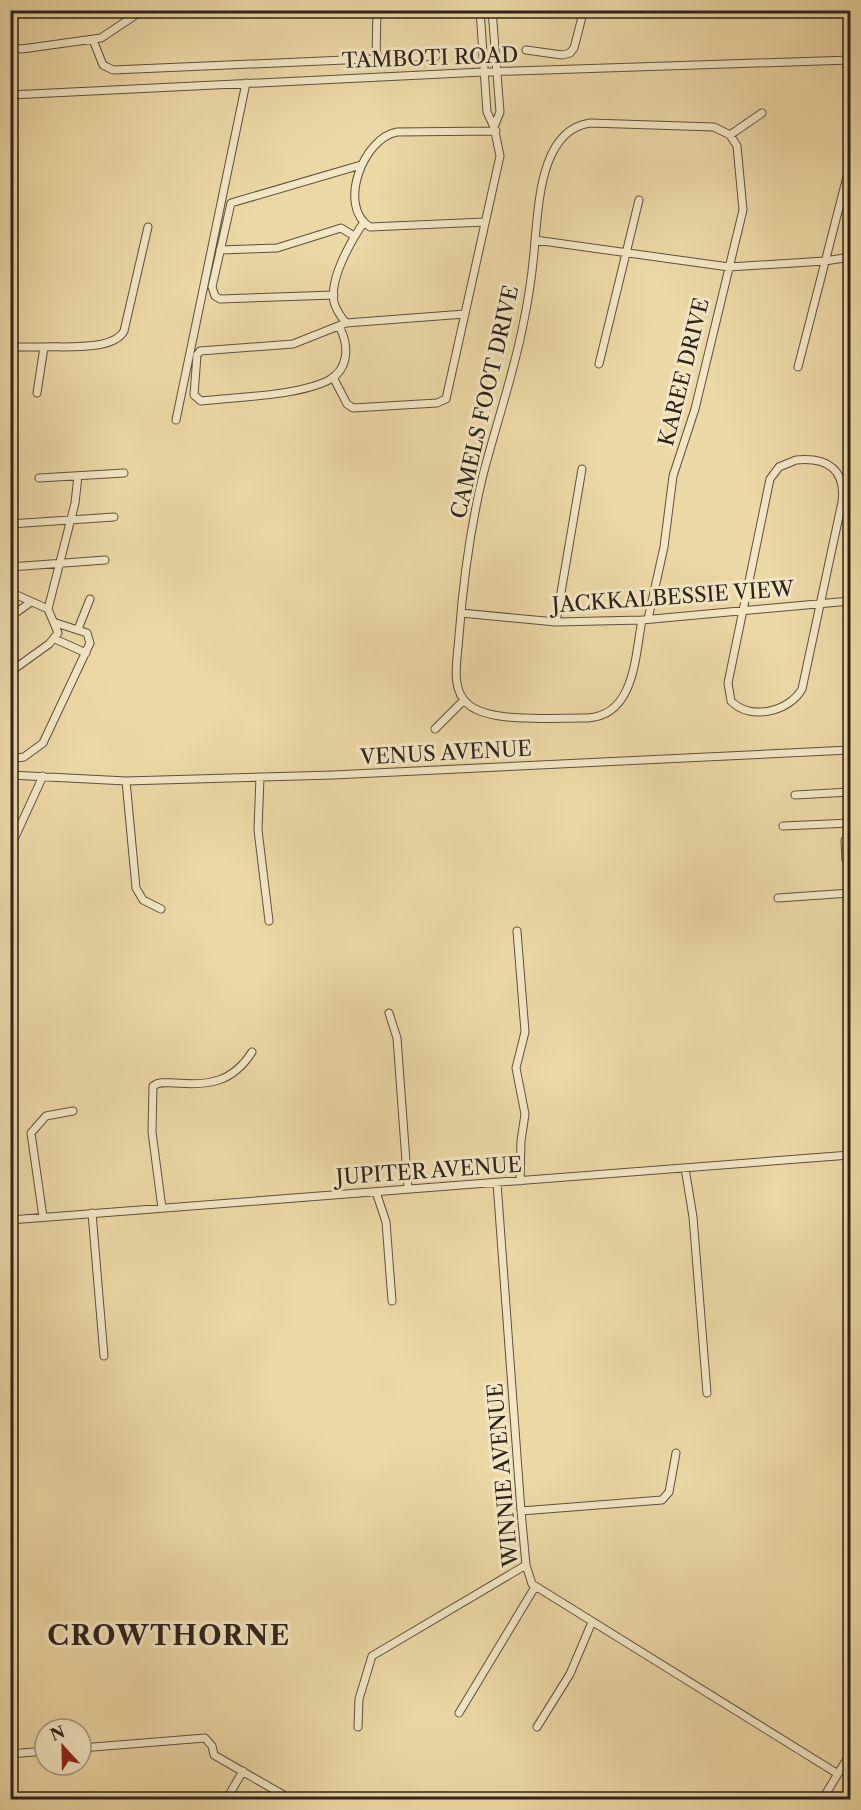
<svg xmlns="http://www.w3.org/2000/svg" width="861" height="1810" viewBox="0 0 861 1810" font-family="'Libre Caslon Text',serif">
<rect width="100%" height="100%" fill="#ebd8a5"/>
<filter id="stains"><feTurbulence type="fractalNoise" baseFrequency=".00333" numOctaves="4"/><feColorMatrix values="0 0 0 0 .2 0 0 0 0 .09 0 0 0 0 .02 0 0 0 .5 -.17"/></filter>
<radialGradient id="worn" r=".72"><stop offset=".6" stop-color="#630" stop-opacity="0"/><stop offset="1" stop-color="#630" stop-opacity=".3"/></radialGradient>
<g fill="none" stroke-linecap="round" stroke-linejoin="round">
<!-- minor casing -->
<g stroke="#5d503d" stroke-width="9">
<path id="minor" d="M492,10L500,112L494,127
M10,36L16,10
M93,40L103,65L113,70L436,56
M10,44L14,48L22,49L101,38L137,14L151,10
M526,50L562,55L570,53L574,48L582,17L581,10
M376,58L377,10
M10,95L483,72L850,60
M730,135L762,113
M364,222C351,241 329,279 334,302C336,310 341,317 346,323L465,314
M485,222L370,227C337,207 363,138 397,132L496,131
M535,240L729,267L825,261L850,257
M220,250L277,248L341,228L354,236
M334,295L220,299L215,296L212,287L231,203L361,165
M340,328C349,346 349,369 329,380C298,396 236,397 201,401L194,395L197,355L200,351L293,344L346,323
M10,347H44L37,393
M44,347C65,346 113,351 124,331L148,227
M599,364L639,200
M798,367L850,165
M333,377L347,404L353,408L437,403L446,399L500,156L494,127L487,112L480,10
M176,420L246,83
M796,460C828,457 846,470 842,502L802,689C789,712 750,721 731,701L728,683L770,479L779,467Z
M39,478L124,473
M10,480H11
M10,524L114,517
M10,567L105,560
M10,592L48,609
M461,613L556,622L642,620L850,601
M10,617L31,602
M642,620C635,656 635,715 588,718C557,717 493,724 469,705C449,690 458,657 459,636C463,583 470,530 482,479C495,427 513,377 523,325C529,297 533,269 535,240C539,202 541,130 590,123L714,127L730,135L737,146L743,210L695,409L673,476L664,547L648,619
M556,622L582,469
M78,629L90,599
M55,639L86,653
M10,672L49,644L58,633L48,609L75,503L78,476
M435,729L464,700
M10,759L24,757L43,743L90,643L87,633L56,623
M10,775L126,781L333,775L850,750
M260,777L258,830L269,921
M126,781L136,888L143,900L161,909
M795,795L850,792
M783,826L850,823
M10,848L43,776
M846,860L845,840L850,836
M778,898L850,893
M517,931L525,1032L516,1068L525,1114L521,1141L520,1181
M389,1013L397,1038L408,1189
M685,1168L693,1217L707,1393
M497,1183L521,1511L526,1565L532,1584L838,1774
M376,1192L386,1222L392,1301
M162,1208L152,1132L153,1086C160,1081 167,1083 176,1083C209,1086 233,1082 252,1052
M92,1213L104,1356
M43,1217L31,1133L46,1116L73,1111
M10,1220L850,1155
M521,1511L662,1500L669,1492L676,1453
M459,1713L535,1587
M358,1727L359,1699L372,1656L526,1565
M537,1727L570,1674L592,1622
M81,1748L205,1738L212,1746L214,1755L287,1797
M10,1754L45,1751
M226,1800L243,1771
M822,1800L850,1754"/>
</g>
<!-- minor -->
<use href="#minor" stroke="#f2e6c4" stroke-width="7"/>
</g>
<g text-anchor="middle" stroke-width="6" stroke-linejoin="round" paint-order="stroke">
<!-- street labels -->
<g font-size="21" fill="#2e231a" stroke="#f2e6c4">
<text transform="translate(430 58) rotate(-2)" y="7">TAMBOTI ROAD</text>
<text transform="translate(684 372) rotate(-76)" y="7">KAREE DRIVE</text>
<text transform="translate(485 402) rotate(-77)" y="7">CAMELS FOOT DRIVE</text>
<text transform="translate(673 597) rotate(-4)" y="7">JACKKALBESSIE VIEW</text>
<text transform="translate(446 753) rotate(-3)" y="7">VENUS AVENUE</text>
<text transform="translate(429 1171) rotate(-4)" y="7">JUPITER AVENUE</text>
<text transform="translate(503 1475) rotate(-95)" y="7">WINNIE AVENUE</text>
</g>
<!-- district labels -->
<g font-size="27" font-weight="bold" letter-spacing="1.5" fill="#2e231a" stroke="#f2e6c4">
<text x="169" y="1645">CROWTHORNE</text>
</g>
</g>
<!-- margin -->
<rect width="861" height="1810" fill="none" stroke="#ebd8a5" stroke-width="36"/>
<rect x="12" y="12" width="837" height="1786" fill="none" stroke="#2e231a" stroke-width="3"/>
<rect x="18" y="18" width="825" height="1774" fill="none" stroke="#2e231a" stroke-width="1.5"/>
<!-- north arrow -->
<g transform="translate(63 1747) rotate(338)"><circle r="28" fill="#f2e6c4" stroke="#a49880" stroke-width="1.5"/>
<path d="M0-4.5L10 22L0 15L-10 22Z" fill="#8f2418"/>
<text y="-9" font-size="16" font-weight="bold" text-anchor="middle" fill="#2e231a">N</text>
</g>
<rect width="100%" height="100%" filter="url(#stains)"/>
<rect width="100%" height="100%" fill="url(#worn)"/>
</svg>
